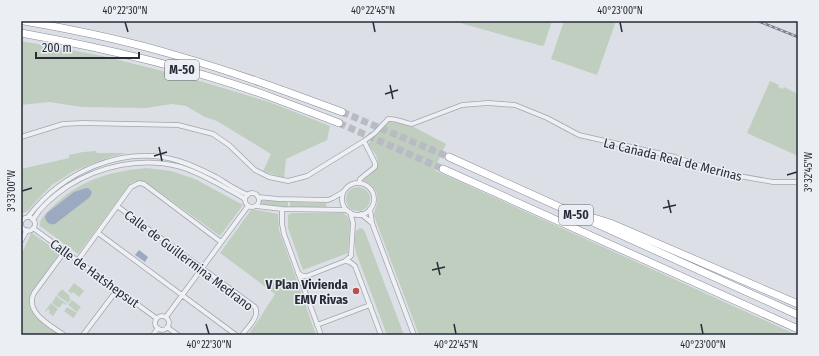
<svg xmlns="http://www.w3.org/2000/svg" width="819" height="356" font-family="'Fira Sans Condensed',sans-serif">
  <rect width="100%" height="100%" fill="#dcdfe5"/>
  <path fill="#c0cebf" d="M453,21h99l-8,24 -2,1z
    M564,21h52l-19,54 -46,-16z
    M21,41l82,15 87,22 79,24 61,24 -3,14 -41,19 -2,19 -21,-7 8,-17 -54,-33 -12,-4 -19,-11 -14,-2 -26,4 -64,-1 -33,-5 -28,3z
    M770,81l9,4 -1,2 5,2 1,-2 14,7v62l-51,-23z
    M391,121l23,6 32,17 -12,26 363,165h-378l-45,-119c0,-5 2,-8 3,-13 2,-12 -4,-18 -14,-23 3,-2 6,-4 8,-6 13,-10 5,-20 -3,-30l3,-4 17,-18z
    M96,151l1,2h30l-20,5 -33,13 -22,14 -15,15 -9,11 -7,3v-45l48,-11v-3l14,-3z
    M147,168l24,3 24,8 48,26 -23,31 -74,-54c-7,-2 -11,-2 -16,2l-52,70 -38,-28c-1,-7 6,-13 11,-18 27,-27 58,-37 96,-40z
    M346 199a12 12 0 1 1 24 0a12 12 0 1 1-24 0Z
    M261,200l27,2v5l-28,-2z
    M290,202l36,1 1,5 -37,-1z
    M251,210h6l21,4 1,16 37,105h-68c10,-13 18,-27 27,-41l-55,-41z
    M291,213h52l4,3 3,6 -2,31 -45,17 -15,-42v-13z
    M360,228l3,1 2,3 39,103h-17l-31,-82 -2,-16 2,-6z
    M31,233h1l28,20 -29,40 -2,9 1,6 7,10 23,17h-39v-80z
    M74,283l10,8 -5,6 -6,-5 -1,2 -4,-3z
    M62,289l8,7 -1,2 2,1 -3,4 -11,-8z
    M56,296l11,8 -1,1 -3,-2 -4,5 -7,-5z
    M72,300l9,7 -4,5 -9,-7z
    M51,303l7,6 -5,7 -4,-3 1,-2 -2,-2 -2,3 -1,-1z
    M67,307l10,6 -4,5 -9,-7z"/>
  <path fill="#9ba9c1" d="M86,188h2l4,4 -2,5 -35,27c-5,1 -9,-1 -10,-7l2,-4 27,-21z
    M139,250l9,7 -3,5 -10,-7z"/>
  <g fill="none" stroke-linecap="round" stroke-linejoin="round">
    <path stroke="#b8bbc3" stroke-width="7" stroke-dasharray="7 3.5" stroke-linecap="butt" d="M342,112l107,45
      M339,123l104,46"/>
    <defs>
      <path id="minor" d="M21,137l42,-13 19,-1 96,2 35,9 16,11 26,25 14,7 19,4 19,-5 57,-35 11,-8 13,-14c9,-1 15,4 24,5l50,-19 26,-2 27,2 32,13 32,17 96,22 47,16 51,9h25
        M359,183l1,-4 15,-12v-4l-11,-22
        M342 199a16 16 0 1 1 32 0a16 16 0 1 1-32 0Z
        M245 200a7 7 0 1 1 14 0a7 7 0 1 1-14 0Z
        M258,197l20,2 50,1 5,-2 10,-6
        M117,206l138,101c5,10 -7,20 -13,28
        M256,206l26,3 65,1
        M282,209v15l2,10 37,101
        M370,209l2,14 42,112
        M361,214l11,9
        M28,217c34,-45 95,-73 151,-56 13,4 25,10 37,16 10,6 20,13 32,18
        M21 224a7 7 0 1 1 14 0a7 7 0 1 1-14 0Z
        M33,220c8,-14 23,-26 35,-34 32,-20 72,-29 109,-20 17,4 32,13 47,21 7,4 15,8 21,12
        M33,228l123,90
        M98,233l138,102
        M21,241l6,-11
        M78,260l53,-73 8,-4 5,1 77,58
        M345,261l5,1 5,4 26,69
        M298,273l5,3h4l38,-15 6,-5 2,-33 -3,-11
        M155 323a7 7 0 1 1 14 0a7 7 0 1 1-14 0Z
        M166,317l82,-111
        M317,325l53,-20
        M167,327l11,8
        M64,335c-13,-9 -40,-23 -30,-42l31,-42
        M83,335l34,-45
        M153,335l5,-7"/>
      <path id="motorway" d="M24,21c52,9 104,20 154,35 56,16 110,36 164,56
        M21,33c83,15 167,34 247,63 24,9 48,18 71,27
        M449,157l349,158
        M443,169l355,160
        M594,218l16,5 188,81"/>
    </defs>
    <use href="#minor" stroke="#a2a6ae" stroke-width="5.5"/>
    <use href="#motorway" stroke="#868b99" stroke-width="8"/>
    <use href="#minor" stroke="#eff0f4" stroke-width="4"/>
    <use href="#motorway" stroke="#fff" stroke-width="7"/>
    <defs>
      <path id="rail" d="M758,21l40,16"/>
    </defs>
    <use href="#rail" stroke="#787d8c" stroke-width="2.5"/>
    <use href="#rail" stroke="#ebeef3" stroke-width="1" stroke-dasharray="3" stroke-linecap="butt"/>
  </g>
  <path fill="none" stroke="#282c39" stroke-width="1.5" d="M125,22l3,10M373,22l2,10M620,22l2,10M390,85l3,14M385,94l13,-4M159,147l3,14M154,156l13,-4M787,175l10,-3M22,191l10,-3M668,200l3,13M663,208l13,-3M437,262l3,13M432,270l13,-3M206,324l3,10M454,324l2,10M701,324l2,10"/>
  <circle fill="#bd4e50" stroke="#ebeef3" stroke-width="1.5" cx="356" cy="291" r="4"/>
  <g text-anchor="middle" stroke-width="3" stroke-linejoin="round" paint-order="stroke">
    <g fill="#ebeef3" stroke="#626671" stroke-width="1">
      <rect x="165" y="60" width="34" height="20" rx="3"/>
      <rect x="559" y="205" width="34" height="20" rx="3"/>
    </g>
    <g font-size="12" font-weight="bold" fill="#282c39">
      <text x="182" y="74">M-50</text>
      <text x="576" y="219">M-50</text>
    </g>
    <g font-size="13" fill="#282c39" stroke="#ebeef3">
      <text transform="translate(673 159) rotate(14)" y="5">La Cañada Real de Merinas</text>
      <text transform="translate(189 260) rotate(37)" y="5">Calle de Guillermina Medrano</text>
      <text transform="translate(95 273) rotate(36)" y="5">Calle de Hatshepsut</text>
    </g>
    <g font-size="13" font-weight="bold" fill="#282c39" stroke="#ebeef3" text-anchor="end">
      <text x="348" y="289">V Plan Vivienda<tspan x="348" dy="15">EMV Rivas</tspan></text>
    </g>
  </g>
  <rect width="819" height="356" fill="none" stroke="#ebeef3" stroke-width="44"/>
  <path d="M36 52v6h103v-6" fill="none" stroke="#282c39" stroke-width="2"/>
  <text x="42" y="52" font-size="12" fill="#282c39" stroke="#ebeef3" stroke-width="3" paint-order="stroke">200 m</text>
  <rect x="22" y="22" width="775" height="312" fill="none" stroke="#282c39" stroke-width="1.5"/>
  <g font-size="10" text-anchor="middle" fill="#282c39">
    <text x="125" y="14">40°22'30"N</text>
    <text x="373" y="14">40°22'45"N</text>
    <text x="620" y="14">40°23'00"N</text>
    <text transform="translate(808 172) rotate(-90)" y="4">3°32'45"W</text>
    <text transform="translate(11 191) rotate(-90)" y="4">3°33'00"W</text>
    <text x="209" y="348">40°22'30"N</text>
    <text x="456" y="348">40°22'45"N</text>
    <text x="703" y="348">40°23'00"N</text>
  </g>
</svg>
